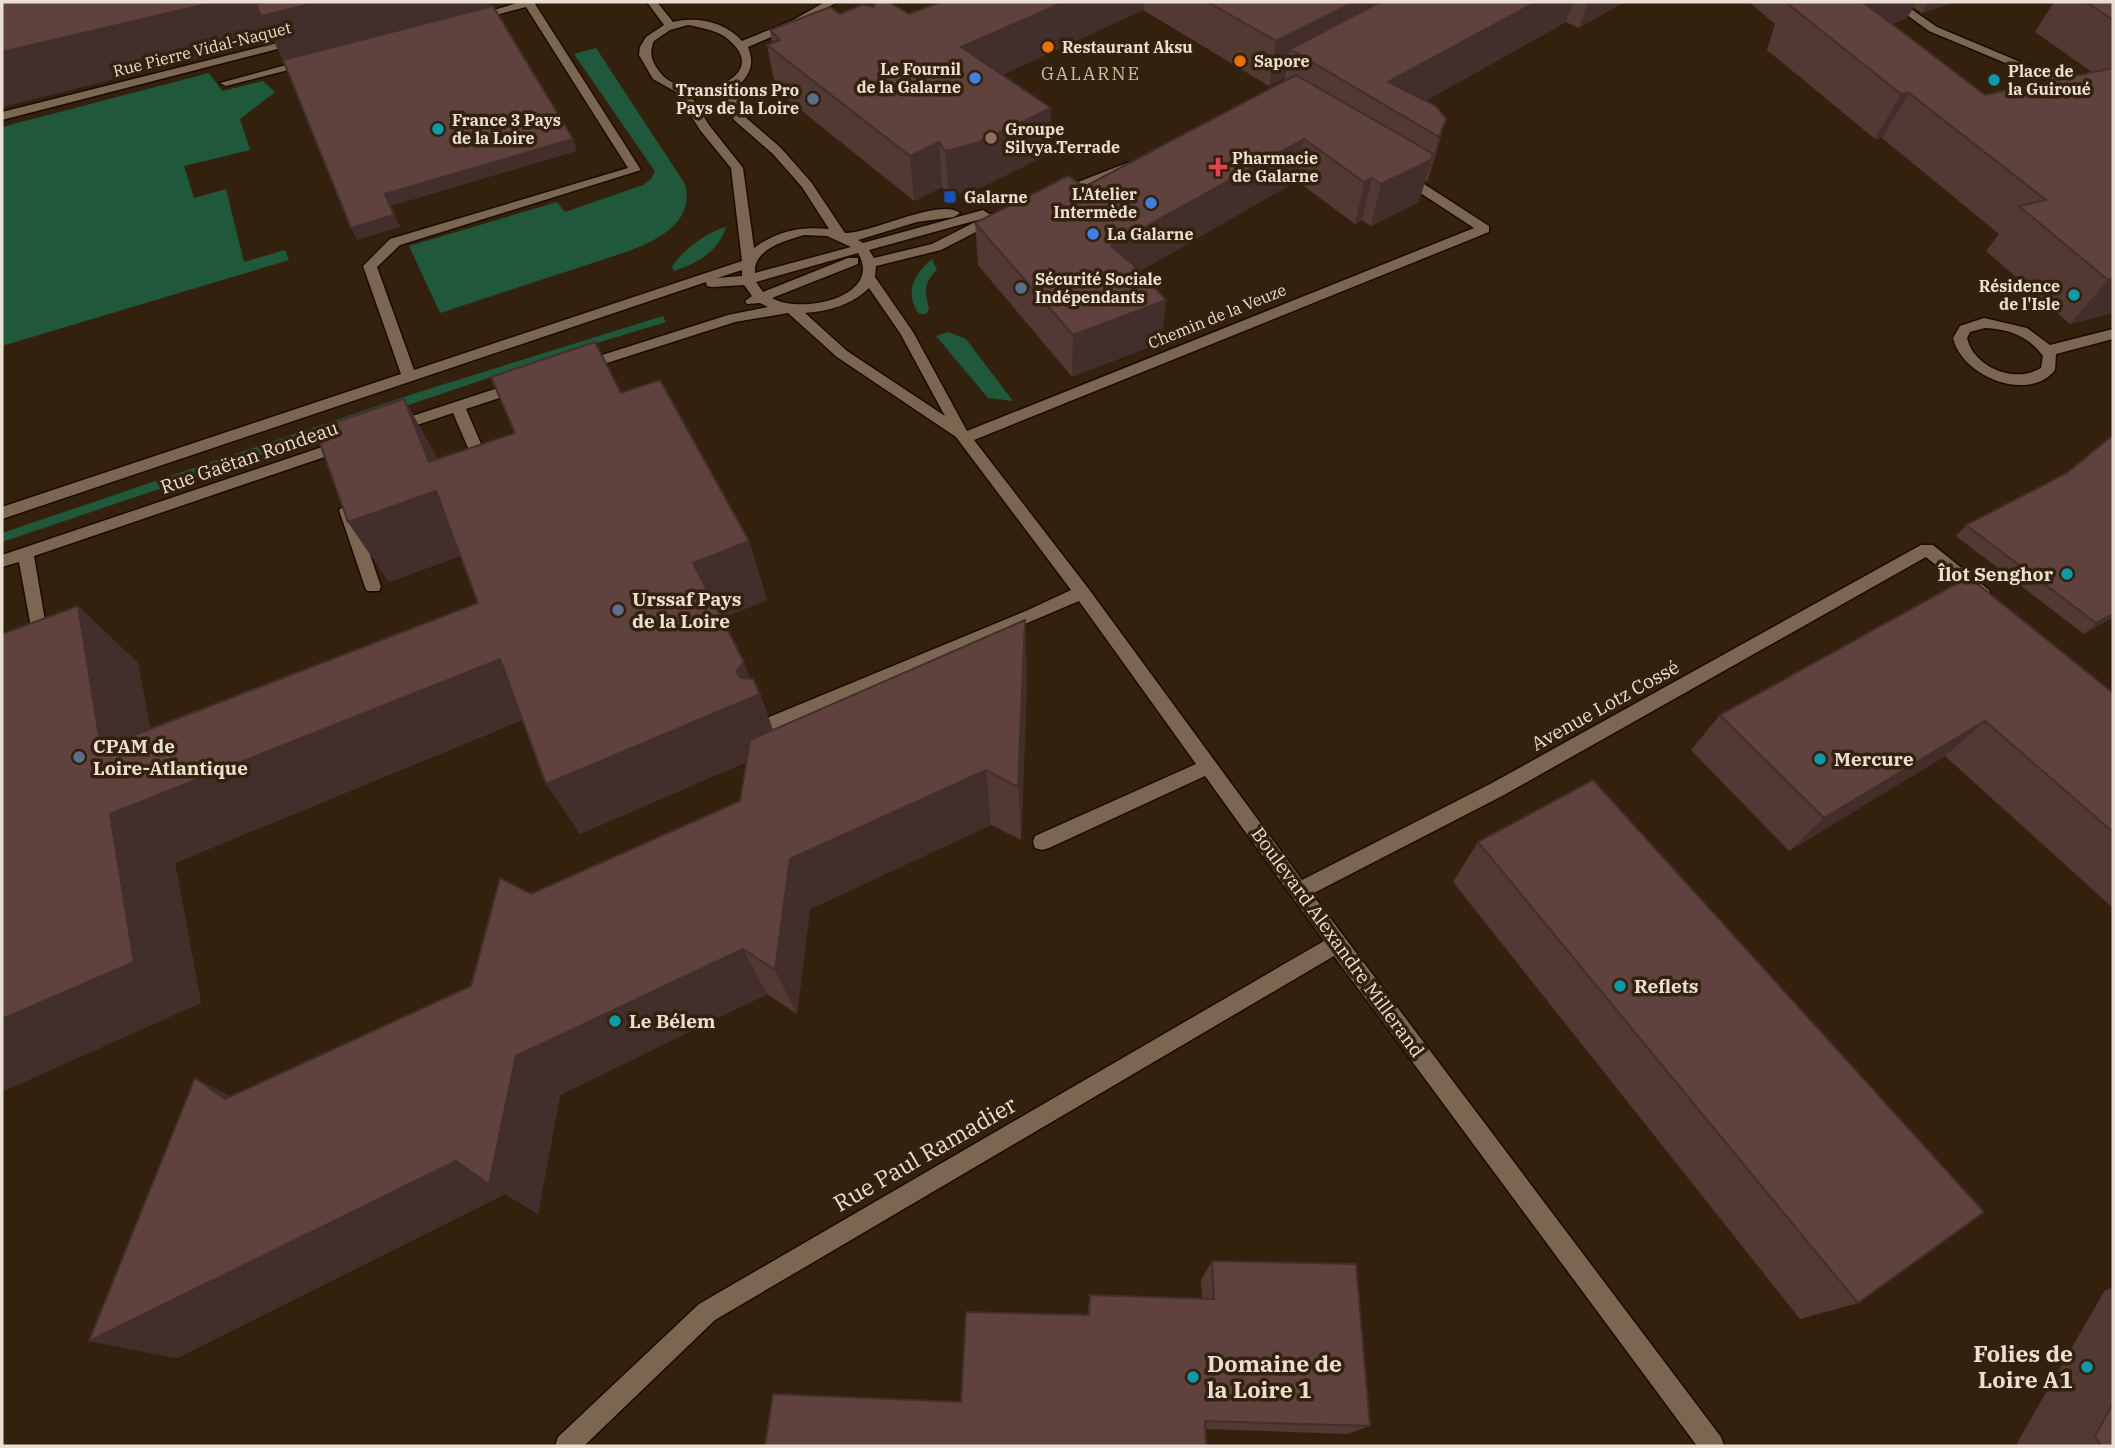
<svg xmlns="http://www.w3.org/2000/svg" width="2115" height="1448" font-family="'IBM Plex Serif',serif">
  <rect width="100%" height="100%" fill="#33210e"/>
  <path fill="#20583c" d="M596,48l89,136c10,38 -27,56 -56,67l-189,62 -31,-67 148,-44 8,10 78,-27 8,-6 4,-8 -3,-4 -78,-113z
    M209,73l13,18 41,-10 12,11 -35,27 10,31 -66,16 10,32 32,-9 18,73 41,-12 4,10 -287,86v-219z
    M726,227c-8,25 -28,36 -52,44l-2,-4c9,-16 36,-36 54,-40z
    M932,259l5,11c-13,12 -13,22 -8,38l-3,6h-7c-15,-22 -5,-40 13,-55z
    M663,316l3,6 -115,35 -549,185v-9l417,-141z
    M948,332l18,7 47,62 -25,-3 -52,-62z"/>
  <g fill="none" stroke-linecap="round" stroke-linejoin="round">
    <defs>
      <path id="minor" d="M521,2h16l-2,2 106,166 -241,75 -23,22 37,103 328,-109 -11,-93 -31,-38 -24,-38 -23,-13 -14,-24 1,-8 6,-10 18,-12 -17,-23h10l16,20c23,-6 53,0 69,19l51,-21 32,-18h12l-36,22 -53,23c7,18 2,28 -12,41l8,28 37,32 30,34 34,51c25,1 96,-36 115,-20l-6,4 -37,5 -59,18 5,3 120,-33 6,4 12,-1v6l-60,31 -65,16 -1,11 38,55 54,99 507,-203 -75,-49v-6h8l82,53v6l-515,208 114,148 214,292 190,-97 429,-238h12l56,45 2,5 -2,5h-12l-51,-43 -422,238 -192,99 409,543 3,9h-27l-363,-490 -619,364 -131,126h-29l3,-9 141,-133 625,-363 -119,-165 -156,72 -7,2 -7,-2 -2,-6 2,-6 161,-72 -117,-163 -305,129 -6,2 -6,-2 -3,-5 3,-5 266,-110 43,-20 -115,-153 -119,-80 -49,-44 -53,9 -153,49 -7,-5 2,-3 151,-48 40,-8 -8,-4 -13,1 -2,-3 7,-5 -8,-11 -32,2 -5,-1 -1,-4 -704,237v-12l399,-133 -38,-108 27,-27 238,-71 -102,-161 -53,14 -6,-3zM688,25c14,3 30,5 41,15 32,27 -2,49 -31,48 -16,-1 -30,-4 -39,-17 -8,-10 -10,-19 -5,-30l16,-11zM725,92l9,28 39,34 29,33 27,42c-29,-3 -52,2 -75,19l-11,-80 -34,-43 -19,-31 25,1zM981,219l-49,25 -58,14 -5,-8zM804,235l23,1 24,11 -96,26c-2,-24 30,-32 49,-38zM858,253c26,44 -58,62 -86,45l86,-34v-6h-10l-85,34 -7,-10zM742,270v6l-25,2zM869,288l31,45 45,83 -98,-65 -42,-38c24,-2 47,-8 64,-25z
        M1889,2h12l36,25 148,62 28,20v9l-36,-25 -148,-62z
        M297,38l6,3 -2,2 -299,77v-8z
        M308,59l4,1v4l-86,22 -6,-3z
        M1127,163l6,4 -2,3 -69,25 -4,1 -6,-4z
        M1984,318l43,10 23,17 63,-16v10l-57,15 -1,16c-26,33 -93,7 -102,-32l7,-12zM1985,328c23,1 44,8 58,28l-2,12c-26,16 -67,0 -74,-30l3,-6z
        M519,381l5,1 2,4 -2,4 -58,19 25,58 -3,4h-10l-25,-58 -57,19 -7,-5 2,-4z
        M346,439l7,5 -2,4 -317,108 15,88 -2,5h-12l-16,-87 -17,5v-12z
        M347,504l8,6 26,77 -2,4h-12l-2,-4 -26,-77z"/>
    </defs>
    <use href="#minor" stroke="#1a0a00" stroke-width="3"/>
    <use href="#minor" fill="#7b6651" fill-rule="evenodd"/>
  </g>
  <path fill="#523934" d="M940,2h684l-45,26 -13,-6 -141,79 21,18 -13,45 -6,18 -2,-1 -6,21 -48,24 -9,-6 -7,4 -58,-43 -157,90 22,71 -90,35 -94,-112 -3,-42 109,-36 201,-106v-3l-16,8 -126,-76 -141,65 49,33v45l-71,35 -31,8 -7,-9 -28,14 -138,-111 -9,-45 5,-2 -2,-13 70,-16h69l27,-10z
    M1749,2h206l-33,11 -9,-6 -6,11 -15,6 93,71 107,-23 -57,-40 19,-30h59v311l-43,11 -84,-73 13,-17 -117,-96 -7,1 -108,-89 8,-26z
    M621,393l128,148 18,59 -45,18 28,61 10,15 13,36 252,-110 2,61 -6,159 -30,-15 -181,84 -13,105 -30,-20 -207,101 -22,119 -33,-20 -328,164 -88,-17 141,-244 241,-111 60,-92 209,-93 6,-39 -166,72 -58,-114 -347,143 26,140 -123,-397 60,57 12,65 328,-125 -18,-47 -71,26 -41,-60 56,-123 34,60 77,-26z
    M2113,435v182l-29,17 -128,-98 10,-11 101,-52z
    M2113,693v215l-168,-152 -156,95 -98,-101 29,-35z
    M1478,842l380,461 -58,16 -347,-437z
    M1212,1261l158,165 -23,8 -141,-5 -245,-27 126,-87 3,-20 112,4 -1,-19z
    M2113,1288v158h-94l-2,-3 88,-153z"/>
  <path fill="#422e2b" d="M215,2h274l2,5 -206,56 -12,-23 -271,67v-55z
    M1064,2h80l-1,8 -179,82 -3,-45z
    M1354,2h76l-140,47 -5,29 -16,8 7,-45z
    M1536,2h37l-7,20 -165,92 -13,-32z
    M1588,2h36l-45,26z
    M1858,2h59l-10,16 -71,25z
    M1929,2h26l-33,11z
    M1909,93l-27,45 -7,1 26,-45z
    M1051,108v45l-71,35 -31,8 -4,-45z
    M1446,119l-13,45 -6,18 12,-45z
    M573,139l4,12 -186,55 9,21 -43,13 -6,-12 34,-34z
    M1304,139l-7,42 -188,107 2,-42z
    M939,142l3,45 -28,14 -4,-45z
    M1433,154l-14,48 -48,24 10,-42z
    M1372,178l-10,42 -7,4 9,-42z
    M2113,278v35l-43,11 38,-44z
    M1166,300l-4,42 -90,35 1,-42z
    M404,399l35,62 -10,1z
    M436,491l36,60 -83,31 -41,-60z
    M749,541l18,59 -52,21 -22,-58z
    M78,606l60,57 24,130 338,-134 35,55 -360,149 26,140 -199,89v-73l99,-271z
    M2113,614v3l-29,17 12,-11z
    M1025,620l2,61 -6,159 -3,-53z
    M744,662l12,33 4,-1 19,53 -199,87 -34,-50 190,-112z
    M1985,721l-40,35 -156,95 35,-33z
    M986,770l5,55 -181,84 -13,105 -22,-44 15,-111z
    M743,949l24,45 -207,101 -22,119 -33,-20 -328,164 -88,-17 427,-285z
    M195,1078l71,37 -41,-16z"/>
  <path fill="#5f423d" stroke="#422e2b" stroke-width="2" d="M2,2h213l-213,50z
    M265,2h53l-57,14 -5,-12z
    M875,2h14l20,12 27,-10 4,-2h124l-103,45 90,61 -74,35 -32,8 -6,-9 -29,14 -143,-111 13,-5 -10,-10 60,-23 10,7 22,-9 12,2z
    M1208,2h146l-78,39z
    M1380,2h156l-148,80 48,24 10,13 -7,18 -149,-88z
    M1790,2h73l122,93 128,-27v210l-5,2 -89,-74 27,-6 -137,-107 -8,1 -112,-89z
    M2086,2h27v18z
    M493,6l80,133 -188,55 9,21 -43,13 -68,-168z
    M1296,75l137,79 -2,6 -50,24 -9,-6 -8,4 -60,-43 -193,107 26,22 29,32 -93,35 -98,-112 93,-47 16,11z
    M595,342l26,51 39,-13 89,161 -56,22 51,99 -8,10 5,6 12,1 7,15 -214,90 -46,-125 -390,155 24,148 -132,57v-385l76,-28 23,142 377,-145 -42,-112 -88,31 -33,-93 89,-30 25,63 86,-29 -24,-56z
    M2113,435v179l-17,9 -130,-98 101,-52z
    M1969,577l144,116v139l-128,-111 -161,97 -104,-103z
    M1025,620l-7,167 -32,-17 -196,89 -15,111 -32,-21 -227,107 -27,128 -33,-23 -367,180 106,-263 30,21 246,-113 29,-108 31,16 209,-93 10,-61z
    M1593,780l391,432 -126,91 -380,-461z
    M1212,1261l144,3 14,162 -165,-5 1,25h-441l8,-52 188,8 5,-90 123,3 1,-20 124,4z
    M2113,1403v43h-12l-6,-10z"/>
  <g fill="#e8710a" stroke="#33210e" stroke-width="2.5">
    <circle cx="1048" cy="47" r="7"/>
    <circle cx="1240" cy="61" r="7"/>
  </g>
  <g fill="#3f7fe0" stroke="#33210e" stroke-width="2.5">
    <circle cx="975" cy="78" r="7"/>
    <circle cx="1151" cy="203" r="7"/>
    <circle cx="1093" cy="234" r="7"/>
  </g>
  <g fill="#0f9aa8" stroke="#33210e" stroke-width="2.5">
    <circle cx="1994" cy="80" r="7"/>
    <circle cx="438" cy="129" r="7"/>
    <circle cx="2074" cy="295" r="7"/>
    <circle cx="2067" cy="574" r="7"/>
    <circle cx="1820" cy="759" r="7"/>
    <circle cx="1620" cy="986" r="7"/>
    <circle cx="615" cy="1021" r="7"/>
    <circle cx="2087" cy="1367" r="7"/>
    <circle cx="1193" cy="1377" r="7"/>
  </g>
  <g fill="#5c6f8a" stroke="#33210e" stroke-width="2.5">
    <circle cx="813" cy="99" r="7"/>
    <circle cx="1021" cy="288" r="7"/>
    <circle cx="618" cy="610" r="7"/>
    <circle cx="79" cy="757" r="7"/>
  </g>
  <circle fill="#8d6e63" stroke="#33210e" stroke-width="2.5" cx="991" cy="138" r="7"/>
  <path fill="#e0444e" stroke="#33210e" stroke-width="2.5" d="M1214.5 156.5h7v7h7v7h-7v7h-7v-7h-7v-7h7z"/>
  <rect fill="#1a4fb4" stroke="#33210e" stroke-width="2.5" x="943" y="190" width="14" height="14" rx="3.5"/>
  <g text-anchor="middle" stroke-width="7" stroke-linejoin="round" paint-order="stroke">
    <g font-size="16" font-weight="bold" fill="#ebdfd3" stroke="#33210e" text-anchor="start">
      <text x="1062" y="53">Restaurant Aksu</text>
      <text x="1254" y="67">Sapore</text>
      <text x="961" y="75" text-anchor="end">Le Fournil<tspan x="961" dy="18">de la Galarne</tspan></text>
      <text x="2008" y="77">Place de<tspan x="2008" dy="18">la Guiroué</tspan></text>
      <text x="799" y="96" text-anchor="end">Transitions Pro<tspan x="799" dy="18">Pays de la Loire</tspan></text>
      <text x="452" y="126">France 3 Pays<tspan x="452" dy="18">de la Loire</tspan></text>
      <text x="1005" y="135">Groupe<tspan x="1005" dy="18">Silvya.Terrade</tspan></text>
      <text x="1232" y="164">Pharmacie<tspan x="1232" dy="18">de Galarne</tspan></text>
      <text x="1137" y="200" text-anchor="end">L'Atelier<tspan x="1137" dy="18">Intermède</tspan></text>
      <text x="964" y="203">Galarne</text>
      <text x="1107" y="240">La Galarne</text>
      <text x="1035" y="285">Sécurité Sociale<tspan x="1035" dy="18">Indépendants</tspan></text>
      <text x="2060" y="292" text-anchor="end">Résidence<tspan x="2060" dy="18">de l'Isle</tspan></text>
    </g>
    <g font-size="16" fill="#ebdfd3" stroke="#33210e">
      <text transform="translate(202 49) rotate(-14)" y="6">Rue Pierre Vidal-Naquet</text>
      <text transform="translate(1217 316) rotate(-22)" y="6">Chemin de la Veuze</text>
    </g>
    <g font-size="18" letter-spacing="2" fill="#d3bca4" stroke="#33210e">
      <text x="1091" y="80">GALARNE</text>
    </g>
    <g font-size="19" fill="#ebdfd3" stroke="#33210e">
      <text transform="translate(249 457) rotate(-19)" y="7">Rue Gaëtan Rondeau</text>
      <text transform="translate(1605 705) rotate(-29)" y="7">Avenue Lotz Cossé</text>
      <text transform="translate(1338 942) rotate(54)" y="7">Boulevard Alexandre Millerand</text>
    </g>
    <g font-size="19" font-weight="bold" fill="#ebdfd3" stroke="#33210e" text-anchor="start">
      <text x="2053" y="581" text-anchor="end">Îlot Senghor</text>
      <text x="632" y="606">Urssaf Pays<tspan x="632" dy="22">de la Loire</tspan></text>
      <text x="93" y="753">CPAM de<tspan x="93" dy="22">Loire-Atlantique</tspan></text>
      <text x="1834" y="766">Mercure</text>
      <text x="1634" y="993">Reflets</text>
      <text x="629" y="1028">Le Bélem</text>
    </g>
    <g font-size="23" fill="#ebdfd3" stroke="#33210e">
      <text transform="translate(925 1154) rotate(-30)" y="8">Rue Paul Ramadier</text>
    </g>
    <g font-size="23" font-weight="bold" fill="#ebdfd3" stroke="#33210e" text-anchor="end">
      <text x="2073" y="1362">Folies de<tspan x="2073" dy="26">Loire A1</tspan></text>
      <text x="1207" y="1372" text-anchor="start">Domaine de<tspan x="1207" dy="26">la Loire 1</tspan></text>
    </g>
  </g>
  <rect width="2115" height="1448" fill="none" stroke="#ebdfd3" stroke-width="7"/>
</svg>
